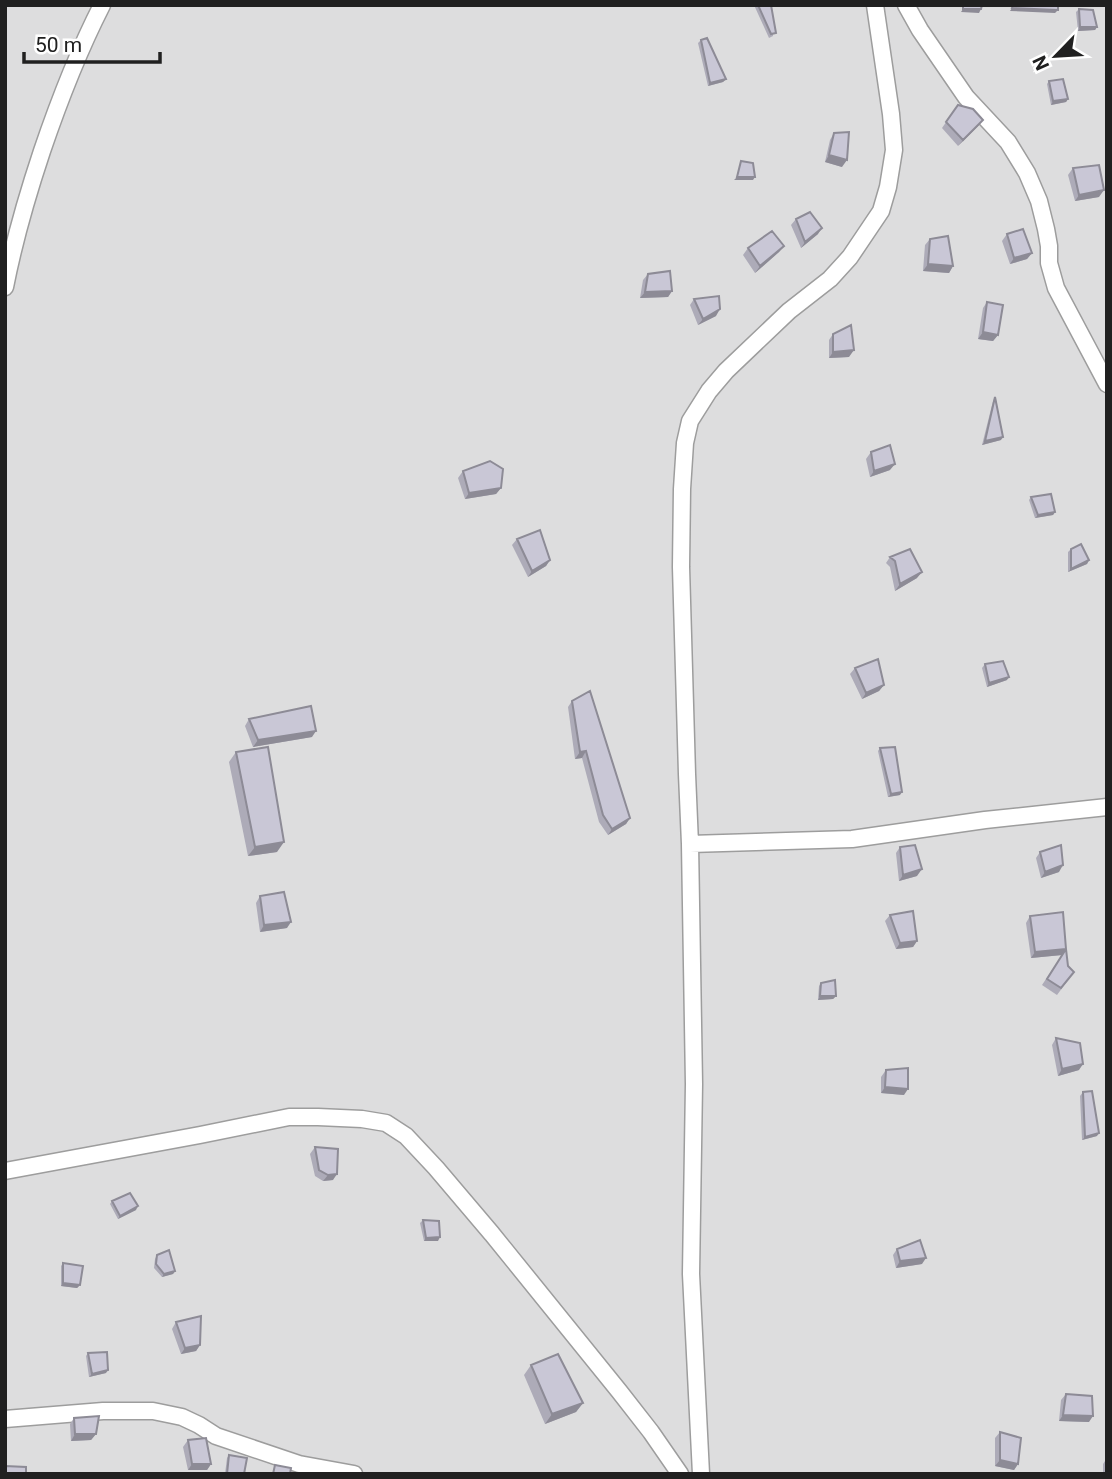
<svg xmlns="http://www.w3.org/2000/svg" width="1112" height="1479" font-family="Roboto,sans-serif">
  <rect width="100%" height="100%" fill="#eae6f0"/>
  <path fill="#ddddde" d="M5,5h1102v1469h-1102z"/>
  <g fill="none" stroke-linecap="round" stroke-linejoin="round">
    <defs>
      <path id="street" d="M906,5l14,25 46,67 42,45 19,31 12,28 7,28 3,17v17l7,25 51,96
        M5,287c9,-46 22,-91 37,-136 17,-50 36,-99 60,-146
        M690,844l162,-5 133,-19 122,-13
        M5,1171l195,-36 89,-18h29l44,2 24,4 20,13 30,32 56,66 127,157 32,41 29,42
        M5,1419l98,-8h50l29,6 17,8 17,11 83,28 55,10
        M701,1474l-10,-200 3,-190 -4,-240 -3,-70 -6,-207 1,-78 3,-46 5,-22 19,-30 17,-20 63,-60 41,-32 20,-22 31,-46 7,-24 6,-37 -3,-36 -16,-109"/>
    </defs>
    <use href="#street" stroke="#9d9d9d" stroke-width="19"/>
    <use href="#street" stroke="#fff" stroke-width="16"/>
  </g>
  <path fill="#adabb8" d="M754,5h17l2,31 -4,2z
    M1079,9l18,18 -2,3 -17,1 -2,-19z
    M701,40l25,39 -3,3 -15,4 -10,-43z
    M1049,81l19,18 -2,3 -15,3 -4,-21z
    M958,105l25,15 -5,6 -20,20 -16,-18z
    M834,133l8,34 -17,-5 5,-22z
    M1073,168l26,29 -24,4 -7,-26z
    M796,219l22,15 -17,14 -10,-23z
    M1007,234l25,19 -5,6 -17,5 -8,-23z
    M930,239l23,27 -4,7 -26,-2 2,-26z
    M784,246l-5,6 -24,21 -12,-18 5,-7z
    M648,274l24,17 -4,6 -28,1 3,-18z
    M694,299l22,17 -18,9 -8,-20z
    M987,302l11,33 -5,6 -15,-2 5,-31z
    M833,334l16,23 -20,1v-18z
    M995,397l6,43 -19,5 11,-44z
    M871,452l19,18 -20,7 -4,-18z
    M463,471l38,17 -5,6 -31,5 -7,-21z
    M1031,497l24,15 -2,3 -18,3 -6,-18z
    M517,539l33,21 -4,6 -18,11 -16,-32z
    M1071,549l18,11 -2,4 -19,8v-20z
    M890,557l27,21 -22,13 -5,-24 -4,-4z
    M985,664l22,16 -20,7 -5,-19z
    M855,668l29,17 -5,6 -17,8 -12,-25z
    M572,701l58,117 -4,6 -18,11 -9,-13 -17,-64 -7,1 -7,-52z
    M249,719l63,18 -59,10 -8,-21z
    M880,748l20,47 -12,2 -10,-46z
    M236,752l41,100 -29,4 -19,-94z
    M900,847l17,29 -18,5 -3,-28z
    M1040,852l19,20 -18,6 -5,-20z
    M260,896l27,32 -27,4 -4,-29z
    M890,915l27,26 -4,6 -17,2 -11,-28z
    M1030,916l36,33 -4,6 -31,3 -5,-35z
    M1066,949l2,17 6,6 -17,23 -15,-10z
    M821,983l15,13 -3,3 -15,1 1,-14z
    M1056,1038l23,32 -21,6 -6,-31z
    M886,1070l18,25 -23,-2v-16z
    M1083,1092l14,44 -15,4 -2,-44z
    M315,1147l18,33 -10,1 -8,-5 -5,-22z
    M112,1201l24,9 -18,9 -8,-15z
    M423,1220l15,21h-14l-4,-18z
    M897,1249l25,15 -26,4 -3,-13z
    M157,1255l18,16 -2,3 -11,3 -8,-9 1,-9z
    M63,1263l17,22 -3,3 -16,-2v-20z
    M176,1322l24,23 -4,6 -15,3 -9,-25z
    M88,1353l18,20 -17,4 -3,-21z
    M531,1365l52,38 -7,9 -31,12 -21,-49z
    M1066,1394l23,28 -30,-1 2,-21z
    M74,1418l22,16 -5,6 -20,1 -1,-17z
    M1000,1432l18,32 -4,6 -19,-4v-28z
    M188,1440l23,24 -4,6h-19l-5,-23z
    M229,1455l15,19h-19l2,-16z
    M1107,1458v16h-4v-10z"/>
  <path fill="#8d8b96" d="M1012,8l46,2 -3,3 -45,-2z
    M963,9h18l-2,4 -18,-1z
    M1080,27h17l-2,3 -17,1z
    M726,79l-3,3 -15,4 2,-3z
    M1068,99l-2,3 -15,3 2,-4z
    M983,120l-5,6 -20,20 5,-6z
    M829,155l18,5 -5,7 -17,-5z
    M737,177h18l-2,3h-19z
    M1104,190l-5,7 -24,4 4,-6z
    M822,228l-4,6 -17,14 4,-6z
    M784,246l-5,6 -24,21 5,-7z
    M1032,253l-5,6 -17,5 4,-6z
    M928,264l25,2 -4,7 -26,-2z
    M672,291l-4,6 -28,1 5,-6z
    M720,309l-4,7 -18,9 5,-6z
    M983,332l15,3 -5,6 -15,-2z
    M854,350l-5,7 -20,1 4,-6z
    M1003,437l-2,3 -19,5 3,-4z
    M895,464l-5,6 -20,7 4,-6z
    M501,488l-5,6 -31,5 4,-6z
    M1055,512l-2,3 -18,3 3,-3z
    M550,560l-4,6 -18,11 4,-6z
    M1089,560l-2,4 -19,8 3,-3z
    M922,572l-5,6 -22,13 5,-7z
    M1009,677l-2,3 -20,7 2,-4z
    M884,685l-5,6 -17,8 4,-6z
    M316,731l-4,6 -59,10 5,-7z
    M586,751l-4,7 -7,1 5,-7z
    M902,792l-2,3 -12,2 3,-3z
    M630,818l-4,6 -18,11 4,-6z
    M284,842l-7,10 -29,4 7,-9z
    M1063,865l-4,7 -18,6 4,-6z
    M922,869l-5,7 -18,5 4,-6z
    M291,922l-4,6 -27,4 4,-7z
    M917,941l-4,6 -17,2 4,-6z
    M1066,949l-4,6 -31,3 4,-6z
    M820,996h16l-3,3 -15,1z
    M1083,1064l-4,6 -21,6 4,-7z
    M885,1087l23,2 -4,6 -23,-2z
    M1099,1133l-2,3 -15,4 3,-3z
    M337,1174l-4,6 -10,1 5,-6z
    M138,1206l-2,4 -18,9 2,-3z
    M440,1237l-2,4h-14l2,-3z
    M926,1258l-4,6 -26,4 4,-7z
    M175,1271l-2,3 -11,3 2,-3z
    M63,1283l17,2 -3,3 -16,-2z
    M200,1345l-4,6 -15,3 4,-6z
    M108,1370l-2,3 -17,4 3,-3z
    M583,1403l-7,9 -31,12 7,-10z
    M1063,1415l30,1 -4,6 -30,-1z
    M75,1434h21l-5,6 -20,1z
    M1000,1460l18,4 -4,6 -19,-4z
    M192,1464h19l-4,6h-19z"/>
  <path fill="#c9c7d6" stroke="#8d8b96" stroke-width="2" d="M758,5h13l5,28 -5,1z
    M963,5h19l-1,4h-18z
    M1013,5h45v5l-46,-2z
    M1079,9l14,1 4,17h-17z
    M707,38l19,41 -16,4 -9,-43z
    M1063,79l5,20 -15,2 -4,-20z
    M958,105l15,4 10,11 -20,20 -17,-18z
    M849,132l-2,28 -18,-5 5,-22z
    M741,161l12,2 2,14h-18z
    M1099,165l5,25 -25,5 -6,-27z
    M810,212l12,16 -17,14 -9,-23z
    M1023,229l9,24 -18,5 -7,-24z
    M772,231l12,15 -24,20 -12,-18z
    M948,236l5,30 -25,-2 2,-25z
    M670,271l2,20 -27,1 3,-18z
    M719,296l1,13 -17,10 -9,-20z
    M987,302l16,3 -5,30 -15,-3z
    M851,325l3,25 -21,2v-18z
    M995,397l8,40 -18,4z
    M890,445l5,19 -21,7 -3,-19z
    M490,461l13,8 -2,19 -32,5 -6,-22z
    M1051,494l4,18 -17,3 -7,-18z
    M540,530l10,30 -18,11 -15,-32z
    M1081,544l8,16 -18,9v-20z
    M910,549l12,23 -22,12 -5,-23 -5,-4z
    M878,659l6,26 -18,8 -11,-25z
    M1003,661l6,16 -20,6 -4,-19z
    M590,691l40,127 -18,11 -9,-14 -17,-64 -6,1 -8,-51z
    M311,706l5,25 -58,9 -9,-21z
    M268,747l16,95 -29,5 -19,-95z
    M895,747l7,45 -11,2 -11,-46z
    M915,845l7,24 -19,6 -3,-28z
    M1061,845l2,20 -18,7 -5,-20z
    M284,892l7,30 -27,3 -4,-29z
    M913,911l4,30 -17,2 -10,-28z
    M1063,912l3,37 -31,3 -5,-36z
    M1066,949l2,17 6,6 -13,16 -14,-9z
    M835,980l1,16h-16l1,-13z
    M1056,1038l24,5 3,21 -21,5z
    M908,1068v21l-23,-2 1,-17z
    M1092,1091l7,42 -14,4 -2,-45z
    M315,1147l23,2 -1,25 -9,1 -9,-5z
    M130,1193l8,13 -18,10 -8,-15z
    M423,1220l16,1 1,16 -14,1z
    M920,1240l6,18 -26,3 -3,-12z
    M169,1250l6,21 -11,3 -8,-10 1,-9z
    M63,1263l20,3 -3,19 -17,-2z
    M201,1316l-1,29 -15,3 -9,-26z
    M107,1352l1,18 -16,4 -4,-21z
    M558,1354l25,49 -31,11 -21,-49z
    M1066,1394l26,2 1,20 -30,-1z
    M99,1416l-3,18h-21l-1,-16z
    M1000,1432l21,6 -3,26 -18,-4z
    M206,1438l5,26h-19l-4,-24z
    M229,1455l18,3 -3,16h-17z
    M275,1465l16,3 -1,6h-17z
    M5,1466l21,1v7h-21z"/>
  <rect width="1112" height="1479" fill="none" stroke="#202020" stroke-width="14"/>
  <g transform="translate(1056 56) rotate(245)" stroke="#ffffff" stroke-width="5" paint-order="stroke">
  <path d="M0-5L12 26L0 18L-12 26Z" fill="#202020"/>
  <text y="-10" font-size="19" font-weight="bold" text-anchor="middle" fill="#202020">N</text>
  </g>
  <path d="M24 52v10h136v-10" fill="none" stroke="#202020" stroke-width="3.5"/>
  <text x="35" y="52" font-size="21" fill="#202020" stroke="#ffffff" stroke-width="5" paint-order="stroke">50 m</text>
</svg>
